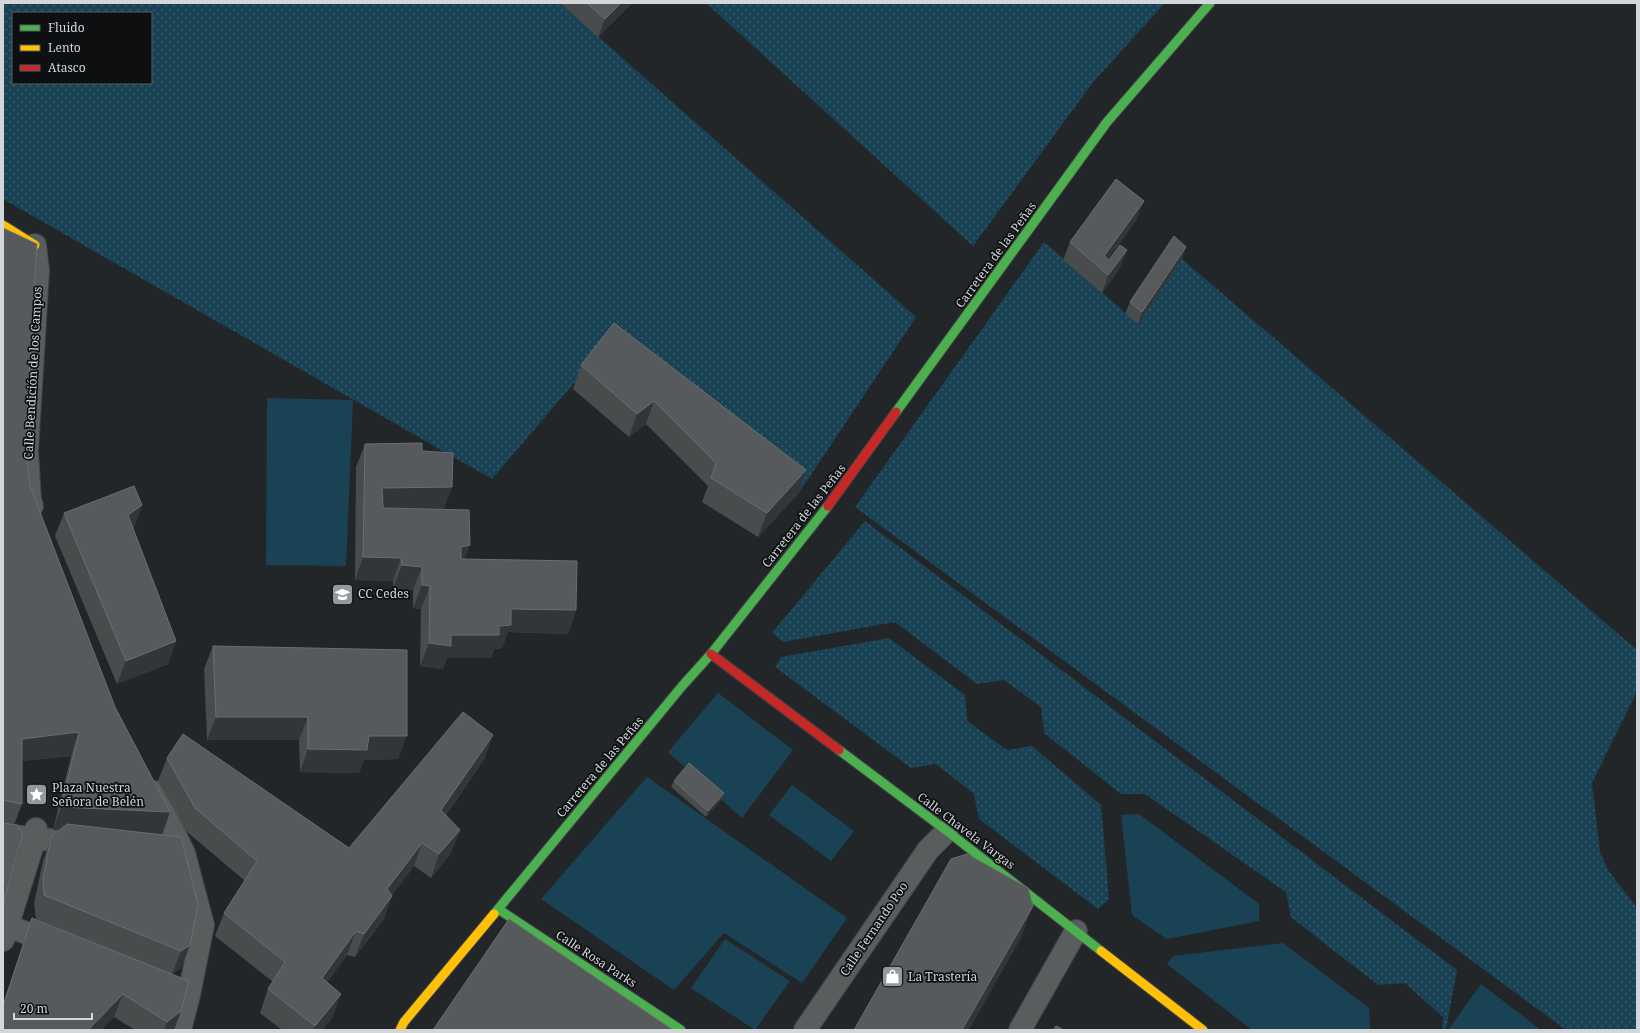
<svg xmlns="http://www.w3.org/2000/svg" width="1640" height="1033" font-family="'Noto Serif',serif">
  <defs>
    <pattern id="grass-dots" width="8" height="8" patternUnits="userSpaceOnUse"><rect width="8" height="8" fill="#194355"/><path d="M2 2h.1M6 6h.1" fill="none" stroke="#3a5d6d" stroke-width="1.8" stroke-linecap="round"/></pattern>
  </defs>
  <rect width="100%" height="100%" fill="#232628"/>
  <path fill="url(#grass-dots)" fill-rule="evenodd" d="M3,3h557l356,314 -118,177 -193,-147 -113,132 -489,-280zM13,13h138v70h-138z
    M706,3h459l-71,78 -121,165z
    M1044,242l94,82 44,-65 455,391v41l-45,92 8,70 8,17 29,38v122h-71l-711,-523z
    M865,521l592,449 -11,60h-4l1,-13 -38,-34 -27,2 -87,-68 -5,-25 -141,-98h-24l-77,-61 -3,-26 -37,-27 -27,4 -82,-62 -112,20 -11,-9z
    M889,638l76,57 2,26 40,29 25,-4 69,59 8,94 -11,10 -119,-90 -5,-25 -38,-30 -25,4 -136,-101 6,-10z"/>
  <path fill="#194355" d="M267,398l86,2 -7,166 -80,-1z
    M718,693l75,57 -51,68 -74,-66z
    M647,777l200,141 -45,65 -78,-50 -50,57 -133,-91z
    M792,785l62,46 -23,30 -62,-46z
    M1139,814l120,90v17l-92,18 -35,-24 -11,-100z
    M725,939l65,42 -35,49 -64,-42z
    M1283,943l86,65 1,20 1,2h-119l-85,-66 6,-8z
    M1481,984l60,46h-93z"/>
  <g fill="none" stroke-linecap="round" stroke-linejoin="round">
    <defs>
      <path id="street" d="M32,506l-2,-6 -3,-49 11,-181 -3,-25
        M154,792l30,61 19,72 -14,70 -9,35
        M3,835l77,8
        M8,926l47,18
        M3,940l32,-102 1,-9
        M805,1030l123,-180 19,-19
        M1020,1030l56,-99"/>
      <path id="fast" d="M896,412l211,-290 103,-119
        M839,750l108,81 154,120
        M498,909l183,121
        M494,914l189,-229 28,-31 117,-148"/>
      <path id="slow" d="M3,225l32,20
        M1101,951l102,79
        M400,1030l4,-8 90,-108"/>
      <path id="jam" d="M828,506l68,-94
        M711,654l128,96"/>
    </defs>
    <use href="#street" stroke="#404345" stroke-width="24"/>
    <use href="#fast" stroke="#404345" stroke-width="11"/>
    <use href="#slow" stroke="#404345" stroke-width="11"/>
    <use href="#jam" stroke="#404345" stroke-width="11"/>
    <use href="#street" stroke="#5a5d5e" stroke-width="22"/>
    <use href="#fast" stroke="#4caf50" stroke-width="9"/>
    <use href="#slow" stroke="#ffc107" stroke-width="9"/>
    <use href="#jam" stroke="#c62828" stroke-width="9"/>
  </g>
  <path fill="#484c4d" d="M560,3h72l-34,34z
    M1137,219l-29,40 12,9 -18,25 -39,-33 7,-18z
    M3,228l22,220 5,38 85,221 55,105 -8,23 19,2v131l-9,6 9,37 -7,19h-39l-21,-13 -111,13v-26l29,-86 140,56 -136,-55 -2,-16 9,-42 8,-24 8,-7h-6l18,-74 -49,5v43l-8,21 -11,78z
    M1182,259l-44,65 -13,-10 5,-12z
    M614,323l184,171 -40,43 -56,-35 6,-16 -62,-62 -17,13 -56,-48 8,-24z
    M365,444l57,7 22,58 21,50 111,51 -8,24 -60,-2 -6,16 -8,1 -3,9h-44l-4,11 -23,-3 1,-57 -8,-1v-18l-20,-2v-7l-38,-1 1,-113z
    M142,505l-9,24 43,112 -8,23 -51,20 -62,-148 9,-23z
    M213,646l185,113 -34,1 -5,13 -59,-1 -1,-32h-92l-3,-71z
    M167,758l182,90 136,-90 -39,57 5,38 -20,25 -17,-12 -22,29 -8,24 -29,38 -8,-2 -20,27 6,35 -11,13h-40l-22,-17 8,-24 5,-7 -58,-46 9,-23 21,-32 -59,-50 -28,-50z
    M674,781l50,12 -2,6 -16,18 -35,-30z"/>
  <path fill="#333638" d="M621,3h11l-34,34 7,-18z
    M1144,201l-7,18 -36,50 3,-13z
    M1186,247l-4,12 -44,65 4,-12z
    M1127,250l-7,18 -18,25 6,-18z
    M654,401l-8,23 -17,13 8,-23z
    M806,470l-8,24 -40,43 9,-24z
    M452,487l-9,24h-70l9,-23z
    M142,505l-8,23 -15,10 9,-23z
    M470,545l-9,24v-22z
    M363,557l38,1 -8,23 -38,-1z
    M402,565l20,2 -9,23 -20,-2z
    M422,585l8,1 -9,23 -8,-1z
    M511,609l65,1 -8,24 -60,-2 -6,16 -8,1 -3,9h-44l-4,11 -23,-3 9,-23 22,-8 48,-9z
    M176,641l-8,23 -51,20 9,-23z
    M216,717h92l-9,23h-92z
    M79,732l-8,24 -58,6 9,-23z
    M493,735l-8,23 -52,75 8,-23z
    M369,736h38l-9,23 -34,1 -5,13 -59,-1 8,-23z
    M724,793l-2,6 -16,18 2,-6z
    M61,807l109,5 -8,23 -109,-5z
    M460,830l-9,23 -20,25 8,-24z
    M422,843l-8,23 -35,47 8,-24z
    M392,896l-8,23 -29,38 9,-23z
    M1033,906l-12,32 -52,92h-7z
    M356,931l-9,24 -33,46 8,-23z
    M190,945l-9,23 -9,6 9,-23z
    M123,994l-9,23 -12,13h-14z
    M341,994l-8,23 -11,13h-9l2,-4z
    M181,1011l-7,19h-10l3,-8z"/>
  <path fill="#575a5c" stroke="#6b6e6f" d="M587,3h34l-16,16z
    M1116,179l28,22 -40,55 5,4 11,-15 7,5 -19,25 -38,-33z
    M3,228l34,16 -12,204 5,38 85,221 55,105 -109,-5 18,-75 -57,7v65l-19,-4z
    M1174,236l12,11 -44,65 -12,-10z
    M614,323l192,147 -39,43 -56,-35 5,-15 -62,-62 -17,13 -56,-49z
    M422,443v8l31,2 -1,34 -70,1 1,20 86,2 1,35 -9,2v12l116,2 -1,49 -65,-1v16l-12,1v9h-48v11l-22,-3 1,-57 -8,-1v-18l-20,-2 -1,-7 -38,-1 2,-113z
    M134,486l8,19 -14,10 48,126 -50,20 -62,-148z
    M213,646l194,4v86h-38l-2,14 -59,-1v-32h-92z
    M463,712l30,23 -52,75 19,20 -21,24 -17,-11 -35,46 5,7 -28,38 -8,-3 -34,47 19,16 -26,32 -47,-37 17,-27 -61,-49 33,-52 -62,-53 -28,-50 16,-24 166,114z
    M689,763l35,30 -16,18 -34,-30z
    M3,823l14,2 6,10 -20,68z
    M67,824l114,13 17,68 -8,40 -9,6 -137,-56 -1,-16 8,-42z
    M967,854l61,34 5,18 -71,124h-108l97,-171z
    M32,918l157,63 -8,30 -14,11 -44,-28 -35,36h-85v-24z
    M509,919l164,111h-240z
    M1056,1026l8,4h-11z"/>
  <defs>
    <symbol id="school-square" viewBox="-11 -11 22 22"><rect x="-9" y="-9" width="18" height="18" rx="4" fill="#95999b" stroke="#0d0f11"/><path d="M0-5L7-2L0 1L-7-2ZM-4 1L0 2.5L4 1V4Q0 6-4 4Z" fill="#fff"/></symbol>
    <symbol id="sight-square" viewBox="-11 -11 22 22"><rect x="-9" y="-9" width="18" height="18" rx="4" fill="#95999b" stroke="#0d0f11"/><path d="M0-6L1.8-2.2L6-1.7L2.9 1.2L3.7 5.4L0 3.3L-3.7 5.4L-2.9 1.2L-6-1.7L-1.8-2.2Z" fill="#fff"/></symbol>
    <symbol id="shop-square" viewBox="-11 -11 22 22"><rect x="-9" y="-9" width="18" height="18" rx="4" fill="#95999b" stroke="#0d0f11"/><path d="M-5-2.5h2.3a2.7 3.5 0 0 1 5.4 0H5L5.5 6h-11ZM-1.5-2.5h3a1.5 2.3 0 0 0-3 0Z" fill="#fff"/></symbol>
  </defs>
  <g fill-rule="evenodd">
    <use href="#school-square" x="330" y="582" width="25" height="25"/>
    <use href="#sight-square" x="24" y="782" width="25" height="25"/>
    <use href="#shop-square" x="880" y="964" width="25" height="25"/>
  </g>
  <g text-anchor="middle" stroke-width="3.5" stroke-linejoin="round" paint-order="stroke">
    <g font-size="12" fill="#d3d7d9" stroke="#0d0f11">
      <text transform="translate(996 255) rotate(-54)" y="4">Carretera de las Peñas</text>
      <text transform="translate(33 373) rotate(-87)" y="4">Calle Bendición de los Campos</text>
      <text transform="translate(804 516) rotate(-52)" y="4">Carretera de las Peñas</text>
      <text transform="translate(600 767) rotate(-50)" y="4">Carretera de las Peñas</text>
      <text transform="translate(966 831) rotate(37)" y="4">Calle Chavela Vargas</text>
      <text transform="translate(874 929) rotate(-56)" y="4">Calle Fernando Poo</text>
      <text transform="translate(596 959) rotate(33)" y="4">Calle Rosa Parks</text>
    </g>
    <g font-size="12" fill="#d3d7d9" stroke="#0d0f11" text-anchor="start">
      <text x="358" y="598">CC Cedes</text>
      <text x="52" y="792">Plaza Nuestra<tspan x="52" dy="14">Señora de Belén</tspan></text>
      <text x="908" y="981">La Trastería</text>
    </g>
  </g>
  <rect width="1640" height="1033" fill="none" stroke="#d3d7d9" stroke-width="8"/>
  <rect x="12" y="12" width="140" height="72" fill="#0d0f11" stroke="#5c5f61"/>
  <rect x="20" y="25" width="20" height="6" fill="#4caf50" stroke="#5c5f61"/>
  <text x="48" y="32" font-size="12" fill="#d3d7d9">Fluido</text>
  <rect x="20" y="45" width="20" height="6" fill="#ffc107" stroke="#5c5f61"/>
  <text x="48" y="52" font-size="12" fill="#d3d7d9">Lento</text>
  <rect x="20" y="65" width="20" height="6" fill="#c62828" stroke="#5c5f61"/>
  <text x="48" y="72" font-size="12" fill="#d3d7d9">Atasco</text>
  <path d="M14 1013v6h78v-6" fill="none" stroke="#d3d7d9" stroke-width="2"/>
  <text x="20" y="1013" font-size="12" fill="#d3d7d9" stroke="#0d0f11" stroke-width="3" paint-order="stroke">20 m</text>
</svg>
